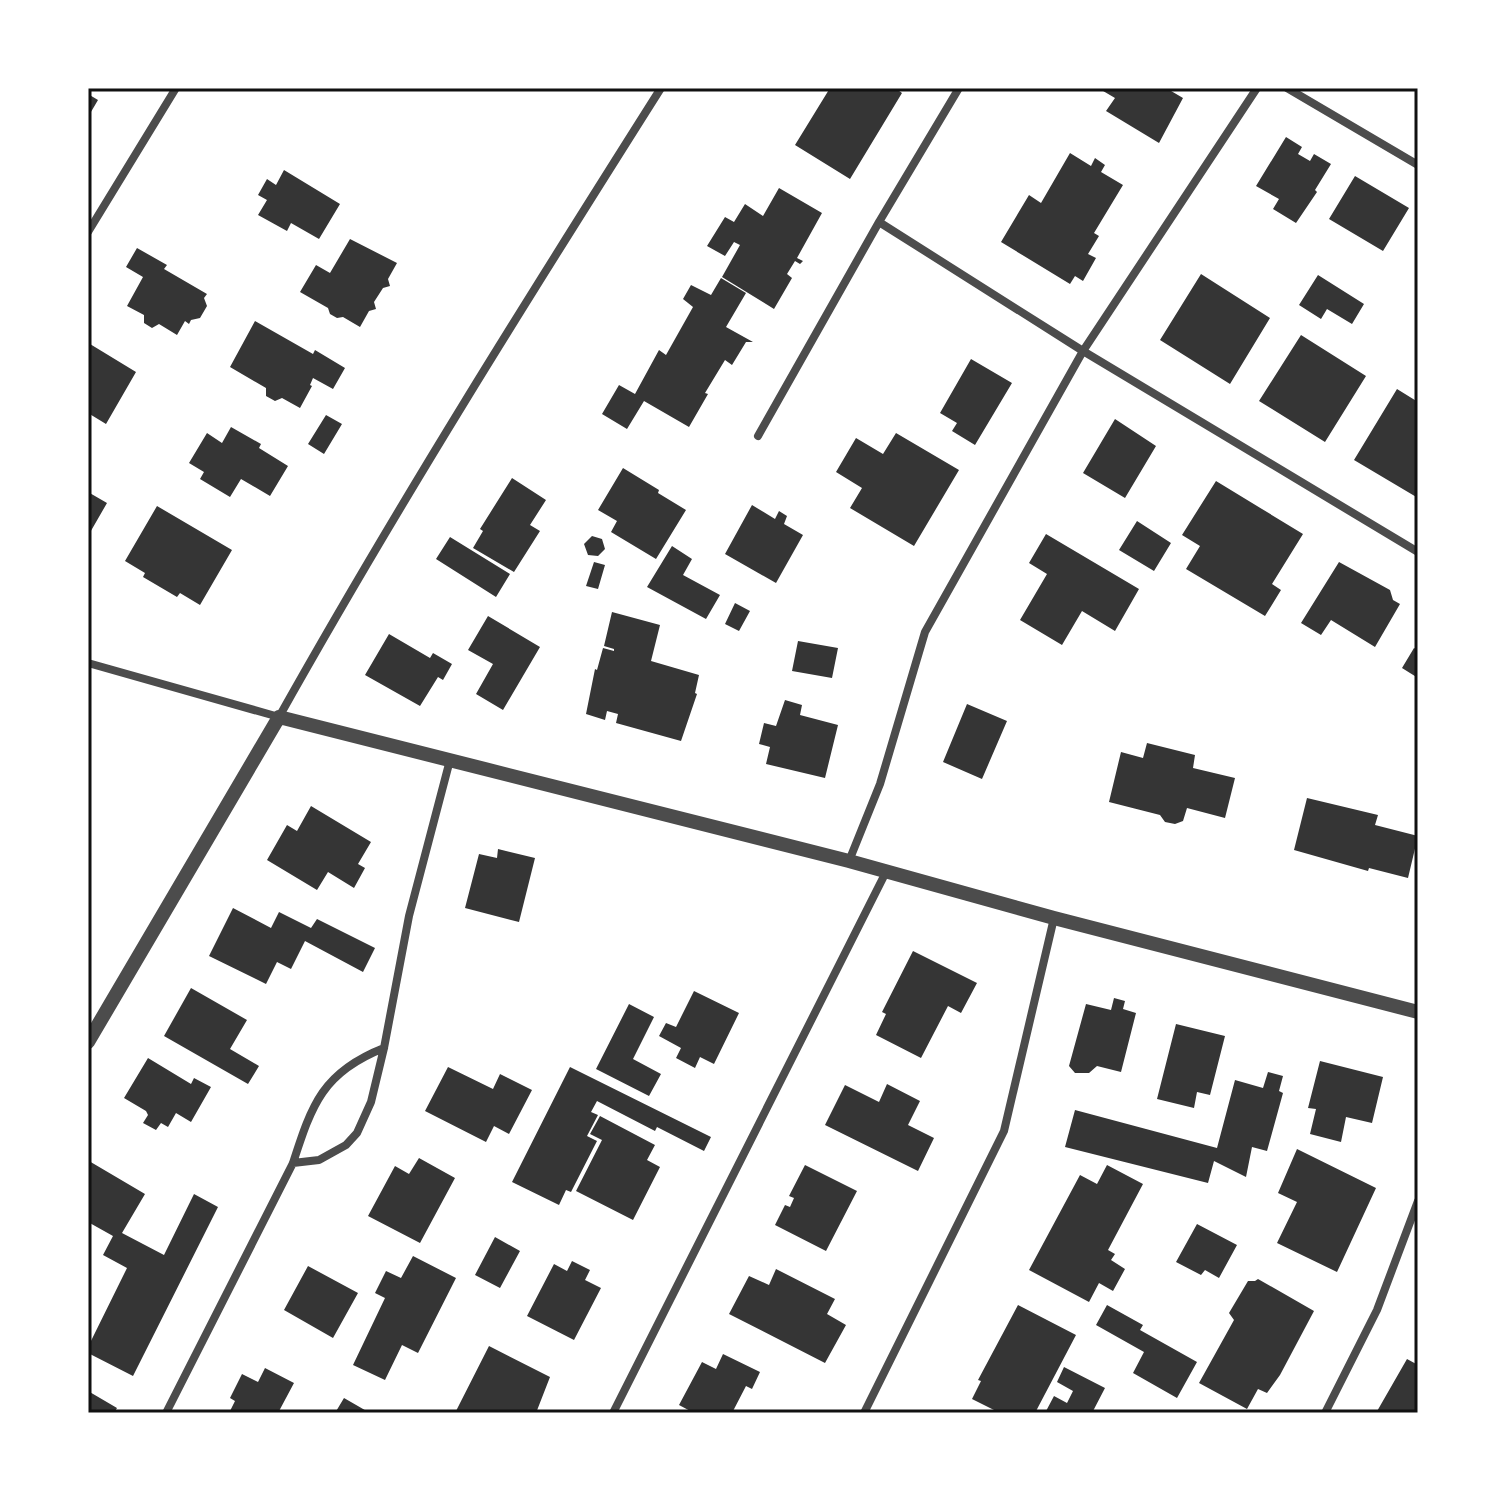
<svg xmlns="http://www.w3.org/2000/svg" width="1506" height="1501" font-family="'Times New Roman',serif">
  <rect width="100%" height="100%" fill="#fff"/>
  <path fill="#353535" d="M830,88h65l7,5 -52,86 -55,-34z
    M1098,88h68l17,10 -24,45 -53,-32 9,-13z
    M88,94l10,6 -10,17z
    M1286,137l16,10 -4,7 12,7 4,-7 17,10 -16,26 2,2 -21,31 -23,-14 6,-10 -23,-13z
    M1070,153l21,13 4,-8 10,7 -4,7 22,13 -29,48 5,3 -11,18 8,4 -13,23 -8,-5 -5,8 -69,-42 28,-47 12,8z
    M284,170l56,34 -21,35 -28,-16 -4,8 -29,-16 9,-15 -9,-5 9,-16 9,6z
    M1355,176l54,32 -26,43 -54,-32z
    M779,188l43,25 -25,45 6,3 -3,3 -5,-3 -8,13 5,4 -18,31 -52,-32 18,-32 -6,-3 -9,14 -18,-10 18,-29 9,5 11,-18 18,12z
    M350,239l47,24 -9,16 2,7 -7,2 -9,14 2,7 -7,2 -9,16 -17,-10 -6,1 -7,-4 -2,-6 -28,-16 16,-27 14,8z
    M137,248l30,17 -3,4 43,25 -3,4 3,8 -7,12 -9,2 -2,4 -4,-3 -8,14 -18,-11 -7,4 -8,-5v-8l-17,-9 16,-29 -17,-10z
    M1201,274l69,44 -40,66 -70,-44z
    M1318,275l46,29 -12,20 -25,-15 -6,10 -22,-14z
    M721,278l25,15 -20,34 27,15h-7l-14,23 -7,-5 -20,33 3,1 -19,33 -45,-26 -17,28 -25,-15 17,-29 16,9 24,-44 7,5 27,-48 -10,-8 8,-14 20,10z
    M255,321l58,33 2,-4 30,18 -12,21 -20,-11 -3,7 2,1 -12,22 -18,-10 -7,3 -9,-5v-8l-36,-21z
    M1301,335l65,41 -41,66 -66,-41z
    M90,344l46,28 -30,52 -18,-11z
    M971,359l41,24 -37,62 -23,-14 5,-8 -17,-10z
    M1397,389l21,13v96l-64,-38z
    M326,415l16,9 -18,30 -16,-10z
    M1115,419l41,27 -31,52 -42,-25z
    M231,427l30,17 -2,4 29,18 -18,30 -29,-17 -11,18 -30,-18 4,-7 -15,-9 18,-30 15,10z
    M896,433l63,37 -45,76 -64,-38 12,-20 -26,-16 20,-34 27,16z
    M623,468l36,22 -1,3 28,17 -30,49 -45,-27 6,-11 -19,-11z
    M512,478l34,22 -16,25 10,6 -26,41 -41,-24 10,-17 -3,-2z
    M1216,481l87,53 -31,50 9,6 -16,26 -79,-47 14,-23 -18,-11z
    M88,492l19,11 -19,33z
    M752,505l23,14 4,-8 8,5 -3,8 19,11 -27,48 -51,-29z
    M157,506l75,44 -32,55 -20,-12 -3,4 -34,-20 2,-4 -20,-12z
    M1137,521l34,22 -17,28 -35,-21z
    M1046,534l93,55 -24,42 -33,-20 -20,34 -42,-25 27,-46 -18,-11z
    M592,536l10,3 3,10 -7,7 -10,-1 -4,-11z
    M450,537l60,37 -14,23 -60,-38z
    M672,546l20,13 -9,16 37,20 -14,24 -59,-32z
    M594,562l11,3 -7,24 -12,-3z
    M1339,562l51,28 3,10 7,4 -25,43 -44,-27 -10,15 -20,-12z
    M735,603l15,8 -11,20 -14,-7z
    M612,612l48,13 -9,36 48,14 -4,18 2,1 -16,47 -65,-18 2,-9 -11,-3 -2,9 -19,-6 9,-45 2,1 6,-22 11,3v-2l-10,-3z
    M488,616l52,31 -37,63 -27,-16 17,-30 -25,-14z
    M389,634l41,24 3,-5 19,11 -9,16 -5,-3 -18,29 -55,-31z
    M798,641l40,7 -6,30 -40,-7z
    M1414,648l4,2v28l-16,-10z
    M785,700l17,5 -2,10 38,10 -13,53 -59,-14 4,-17 -11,-3 5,-21 12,3z
    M967,704l40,17 -25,58 -39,-17z
    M1147,743l48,12 -2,13 42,10 -10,40 -38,-10 -4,13 -8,3 -10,-2 -5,-7 -51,-13 12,-50 22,6z
    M1307,798l71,17 -3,10 43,11 -10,42 -39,-10 -1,3 -74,-21z
    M311,806l60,36 -13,22 7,4 -11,20 -26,-16 -11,18 -50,-30 20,-35 10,6z
    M498,849l37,9 -16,64 -54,-14 14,-54 18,4z
    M233,908l38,20 8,-16 32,16 6,-9 58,29 -12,24 -58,-31 -14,28 -14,-7 -11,22 -57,-28z
    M913,951l64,32 -16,30 -13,-7 -27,52 -45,-23 10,-21 -4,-2z
    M191,988l56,32 -17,29 29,17 -11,18 -84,-48z
    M694,991l45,22 -25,51 -14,-7 -5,11 -19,-10 5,-10 -22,-12 7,-13 10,4z
    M1114,998l11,3 -2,8 13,4 -15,59 -24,-6 -8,7h-14l-6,-7 17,-62 25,6z
    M629,1004l25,13 -21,42 28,15 -12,22 -53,-27z
    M1176,1024l49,12 -15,59 -13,-3 -3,16 -37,-9z
    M148,1058l43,26 3,-6 17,9 -20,35 -15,-9 -8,14 -7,-4 -5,7 -13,-7 5,-8 -2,-4 -22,-13z
    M1320,1061l63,16 -11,46 -26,-6 -5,25 -31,-8 6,-25 -8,-1z
    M448,1067l45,22 7,-15 32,16 -23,44 -15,-8 -8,16 -61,-31z
    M570,1067l141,70 -7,14 -47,-24 -2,4 -58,-30 -6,11 7,3 -11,21 10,5 -26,51 -5,-2 -7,15 -47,-23z
    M1268,1072l15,4 -4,15 4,2 -16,58 -15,-4 -6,30 -32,-16 -6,22 -143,-36 10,-37 142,38 18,-68 28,8z
    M887,1084l33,17 -12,24 26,13 -16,33 -93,-46 20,-40 34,17z
    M600,1116l55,29 -8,15 13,7 -27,53 -57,-29 26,-51 -12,-6z
    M1297,1149l79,39 -39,84 -60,-29 20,-41 -19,-9z
    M419,1158l36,20 -35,65 -52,-27 27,-50 14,8z
    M89,1161l56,33 -23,39 42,22 30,-61 24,13 -85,169 -45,-23v-6l39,-79 -24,-13 10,-19 -25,-14z
    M805,1165l52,26 -31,60 -51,-26 10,-20 5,2 4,-9 -5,-2z
    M1107,1165l36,19 -35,66 7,4 -4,6 14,9 -12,22 -14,-8 -10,19 -60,-32 51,-95 17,9z
    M1197,1224l40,21 -18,33 -14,-8 -4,5 -25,-13z
    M495,1237l25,14 -20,37 -25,-13z
    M413,1256l43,22 -38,75 -16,-8 -17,35 -32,-15 32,-67 -10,-5 11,-22 15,7z
    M572,1261l18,9 -5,10 16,8 -27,52 -47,-24 27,-52 13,7z
    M308,1266l50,27 -25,45 -49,-28z
    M776,1269l59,30 -8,15 19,11 -21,38 -96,-49 20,-38 20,9z
    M1258,1279l56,32 -34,64 -13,18 -9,-4 -11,20 -48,-26 35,-63 -5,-7 19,-32h7z
    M1018,1305l58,30 -41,78h-35l-28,-14 9,-18 -3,-1z
    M1107,1305l36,20 -3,5 57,32 -20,36 -44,-25 11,-21 -48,-27z
    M489,1346l61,31 -14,36h-75l-5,-2z
    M723,1354l37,18 -8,17 -6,-3 -14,27h-38l-15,-8 23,-43 14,7z
    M1407,1359l11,6v48h-42z
    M1064,1367l41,21 -13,25h-47l9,-17 13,7 6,-12 -16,-9z
    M265,1368l29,15 -16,30h-49l6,-12 -5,-3 12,-24 16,8z
    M88,1391l29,17 -3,5h-26z
    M344,1398l26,15h-35z"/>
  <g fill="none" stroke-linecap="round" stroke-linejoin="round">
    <path stroke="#4c4c4c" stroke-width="8" d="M1287,88l131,77
      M879,222l204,129 335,201
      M88,232l88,-144
      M758,436l121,-214 80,-134
      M88,663l191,54c120,-214 251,-422 382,-629
      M849,861l31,-77 45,-152 158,-281 174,-263
      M293,1163l26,-3 27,-15 11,-12 14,-31 13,-54 25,-132 41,-156
      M166,1413l127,-250c19,-59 30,-91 91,-115
      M613,1413l273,-541
      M864,1413l140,-282 50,-213
      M1325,1413l52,-103 41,-109"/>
    <path stroke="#4c4c4c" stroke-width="14" d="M88,1042l191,-325 570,144 205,57 364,94"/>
  </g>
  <rect width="1506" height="1501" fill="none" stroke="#ffffff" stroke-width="180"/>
  <rect x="90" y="90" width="1326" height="1321" fill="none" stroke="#111" stroke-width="3"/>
</svg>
